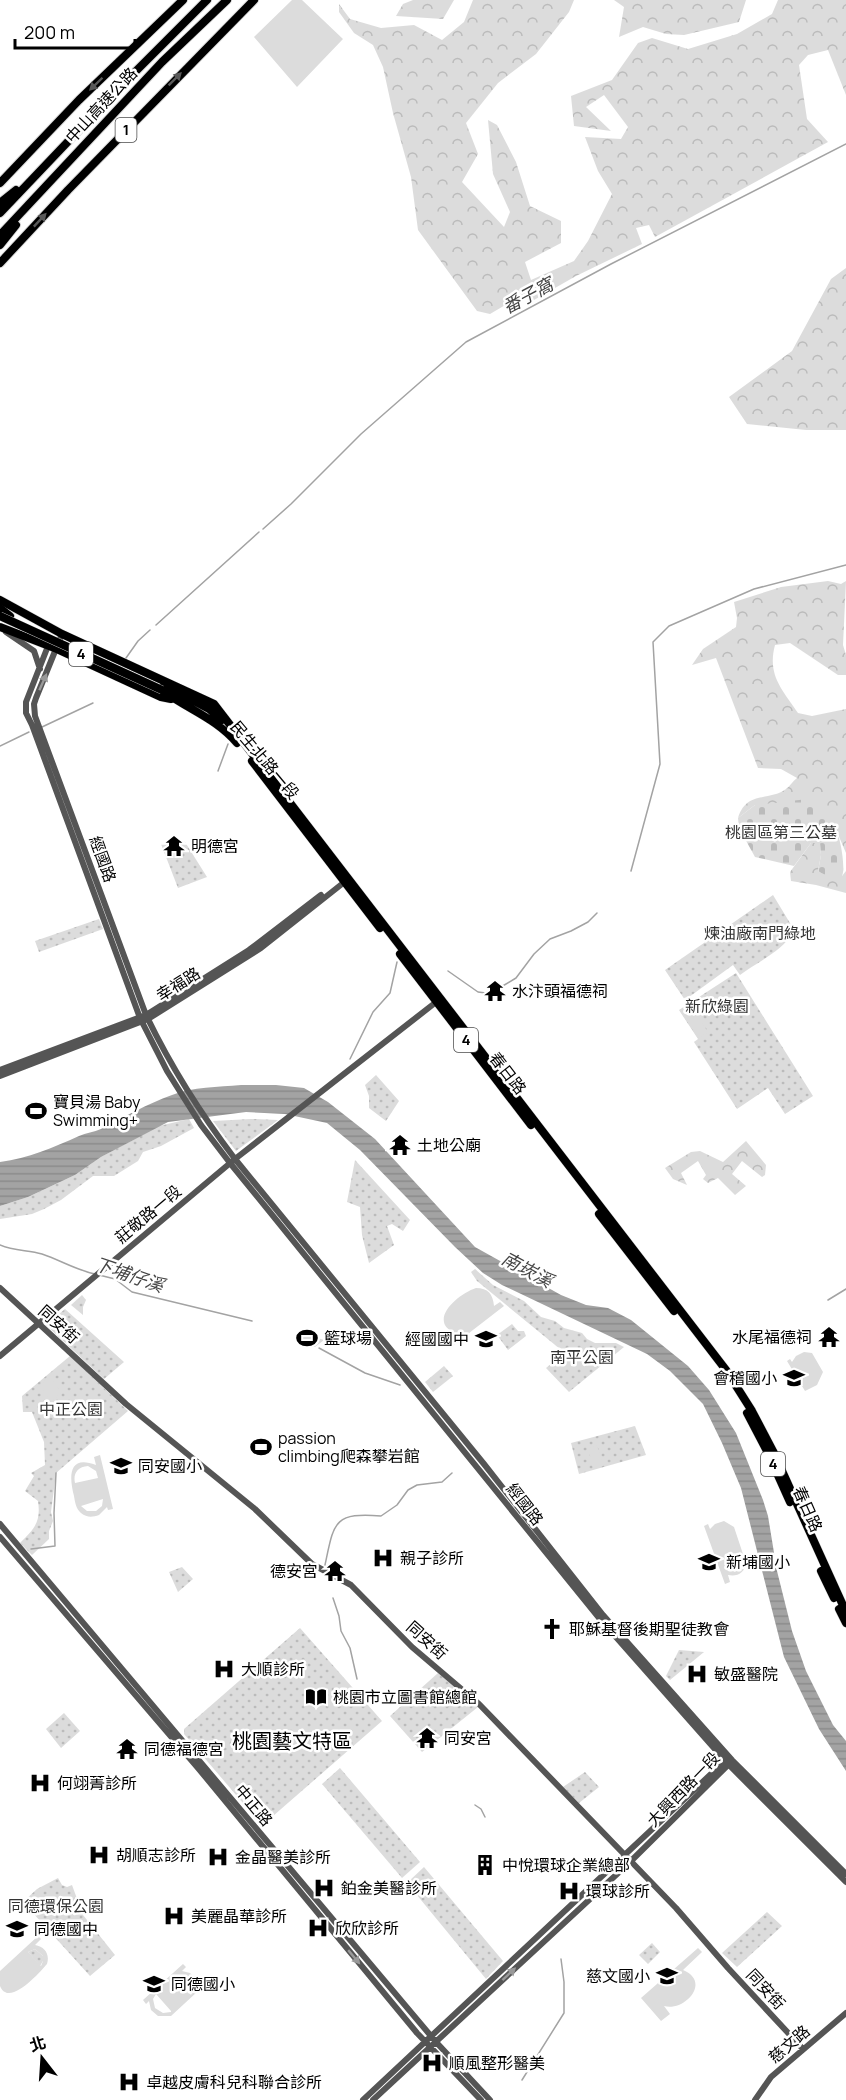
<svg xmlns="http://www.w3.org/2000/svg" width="846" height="2100" font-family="Manrope,'Noto Sans TC',sans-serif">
  <defs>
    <pattern id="green-dots" width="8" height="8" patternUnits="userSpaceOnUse" patternTransform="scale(1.5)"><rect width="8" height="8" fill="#dcdcdc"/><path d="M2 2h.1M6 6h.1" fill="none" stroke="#bbb" stroke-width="1.8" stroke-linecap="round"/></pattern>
    <pattern id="forest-crowns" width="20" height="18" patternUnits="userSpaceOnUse" patternTransform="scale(1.5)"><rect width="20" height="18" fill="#dcdcdc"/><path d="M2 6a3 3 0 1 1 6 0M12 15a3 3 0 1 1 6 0" fill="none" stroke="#bbb"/></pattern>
    <pattern id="cemetery-stones" width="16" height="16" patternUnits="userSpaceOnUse" patternTransform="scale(1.5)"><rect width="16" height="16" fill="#dcdcdc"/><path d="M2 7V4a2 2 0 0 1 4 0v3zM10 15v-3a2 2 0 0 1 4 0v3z" fill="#bbb"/></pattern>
    <pattern id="water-rules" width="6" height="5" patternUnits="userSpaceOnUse" patternTransform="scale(1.5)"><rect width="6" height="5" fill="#a3a3a3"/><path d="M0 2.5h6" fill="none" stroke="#8b8b8b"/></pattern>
  </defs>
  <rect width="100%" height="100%" fill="#fff"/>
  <path fill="url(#green-dots)" d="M176,839l9,3 22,35 -29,11 -17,-44z
    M773,895l20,33v5c-12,19 -36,29 -53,42l-7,-10 -48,35 -20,-30z
    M99,919l4,10 -64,23 -4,-11z
    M736,973l77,123 -28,18 -17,-26 -31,21 -43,-67 4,-3 -19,-29z
    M376,1075l23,26 -13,20 -17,-13v-12l-4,-11z
    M189,1119l5,9 -33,18 -18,6 -5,9 -24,15h-21l-32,24 -17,9 -12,5 -32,5v-13l28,-9 47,-22 26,-18 58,-31z
    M251,1119l27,1 -42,31 -23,-30z
    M355,1160l55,60 -7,11 -11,-7 -5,2 7,19 -25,18 -7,-28 -2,-28 -13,-5z
    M475,1269l18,16 31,16 17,16 14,4 9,7 18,5 5,6 8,4h21l8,4 -55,45 -23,-24 16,-13 -2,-6 -83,-68 -6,-9z
    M82,1295l4,5 -3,7v8l-12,-10z
    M65,1309l59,53 -20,17 -58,-54z
    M512,1324l6,7h6l2,5 -18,14 -11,-15z
    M70,1356l58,55 -72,62 -5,39 2,9 -4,10v8l-17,16 -12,-12c15,-15 21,-21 18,-42l-13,-10 9,-15 -3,-3 14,-8 -1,-23 -12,-30h-9l-1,-16z
    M444,1366l9,10 -20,16 -8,-10z
    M635,1426l11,29 -67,19 -8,-31z
    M182,1567l11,12 -15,13 -9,-20z
    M300,1628l82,93 -117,102 -6,-2 -5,-5 -70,-82v-5z
    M679,1650l25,2 -34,28 -4,-4z
    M438,1673l40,34 -56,45 -32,-36z
    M64,1713l16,18 -19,17 -15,-19z
    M340,1768l80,94 -18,16 -80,-94z
    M585,1772l14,15 -20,16 -16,-16z
    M424,1867l79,94 -17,18 -79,-96z
    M58,1878l4,7 5,2 5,-2 11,30 32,40 -25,21 -67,-74 14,-13z
    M767,1912l15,14 -45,41 -15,-14z
    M652,1943l8,9 -12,12 -9,-9z
    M35,1949l8,7v5l-3,5 -12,-14z"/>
  <path fill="url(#forest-crowns)" d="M413,0h41l-11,19 -47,-3 7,-12z
    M473,0h101l-5,12 -33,42 -38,29 -32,40 12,31 -16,28 42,45 6,-15 -17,-38 -5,-54 9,5 19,37 14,44 31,15v22l-36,19 6,18 43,-19 14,-20 24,-47 -14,-23 -13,-34 36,2 7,-12 -24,-32 -18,12 25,24 -37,-5 -3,-30 41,-16 26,-37 14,-5 36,11 49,-15 35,-20 6,-14h68v95l-18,-45 -20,5 -9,10 8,54 21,23 -173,95 -6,-12 -13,3 6,16 -66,32 -42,24 -8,-7 -36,21 -13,-3 -59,-81 -7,-53 -18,-64 -10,-46 -10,-22 -19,-12 -15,-21v-8l11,15 31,9 33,-3 28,15 22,-18z
    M614,0h132l-7,22 -55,13 -18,-1 -23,-7 -24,10 5,-30z
    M846,268v162h-40l-59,-6 -18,-27 63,-46 39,-72z
    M828,581l13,3 5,-3 -3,64 3,10v20h-8l-48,-32 -15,2c-8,30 7,44 23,68l14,3 34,-7v144l-12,-28 -79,-20 -17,13c9,-28 30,-16 48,-29 4,-3 7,-8 11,-11l-16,-9 -23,-1 -42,-110 -24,7 11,-16 33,-22 1,-9 -3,-16 47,-15z
    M811,843h9l1,12 -3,16 24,5 4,-5v22l-30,-8 -25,-4 -1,-9z
    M746,1141l20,24 -1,10 -3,2 -20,-16 -10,13 14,12 -11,9 -17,-17 -10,5 -5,-4 3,-4 -8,-14 -17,12 6,12 -14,-6 -8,-11 26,-16 9,-1 23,11z"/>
  <path fill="url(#cemetery-stones)" d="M808,799c10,7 21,17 27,27 5,10 11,41 7,50 -3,2 -6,2 -9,3l-15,-8 3,-16 -1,-12h-9l-17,23 -39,-9 -16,-29 -1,-10 17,-13z"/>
  <path fill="#dcdcdc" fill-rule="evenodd" d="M292,0h10l41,39 -46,48 -43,-50z
    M690,1004l18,28 -10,6 -18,-27z
    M476,1288c12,0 17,6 18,18l6,-4 4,4 -53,41 -3,-4 10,-9c-33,-11 -1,-40 18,-46z
    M299,1332l25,8 -9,7 -19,-7z
    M804,1352l8,1 11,19 -6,13 -12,6 -18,-30 3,-2 2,3 4,-6z
    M49,1377l13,15 -10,9 -13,-15z
    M597,1445l6,21 -10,2 -5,-20z
    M100,1455l13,54 -5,1 -1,-3 -8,8c-6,2 -12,3 -18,-2 -5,-4 -6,-11 -7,-17 -5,-19 -6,-42 22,-31l-2,-8zM88,1466l8,5 2,7 -23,5c-2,-9 2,-16 13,-17zM103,1499l-1,7 -6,5h-9l-6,-5z
    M724,1521l10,6 12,36c-1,10 -9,14 -18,12l2,7 -5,2 -21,-58 4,-2 2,5 5,-5z
    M38,1936l3,3 -6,6c10,2 15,9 12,19 -7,8 -38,44 -47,22 0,-4 0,-11 0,-15zM35,1949l8,7v5l-2,5 -13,-14z
    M698,1948l4,4 -19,18c29,12 1,42 -19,36l6,8 -9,7 -20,-23z
    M183,1964l3,3 -4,4 8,2 7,7v12l-26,24h-13l-7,-6 -2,-9 -3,3 -3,-4zM180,1975c11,1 17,10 11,20l-16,-17zM156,1994l15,17v1l-8,1 -8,-5 -2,-9z"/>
  <path fill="url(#water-rules)" d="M241,1085h35l28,3 24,14 47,37 100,108 86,48 25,10 22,3 23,12 57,46 21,24 27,43 27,67 5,16 9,55 15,60 14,40 27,54 13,16v30l-27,-42 -35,-72 -43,-169 -19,-45 -19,-39 -33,-33 -23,-17 -145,-69 -19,-12 -28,-26 -95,-97 -33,-27 -42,-9 -39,-2 -78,10 -67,35 -26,18 -47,22 -28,9v-44c29,-4 52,-14 79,-26 7,-3 15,-4 22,-7 23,-12 46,-25 71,-34 21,-8 46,-8 69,-10z"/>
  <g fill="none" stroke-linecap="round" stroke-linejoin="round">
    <path stroke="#a3a3a3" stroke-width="1.5" d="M263,529l28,-25 70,-70 105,-92 145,-78 235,-120
      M156,625l103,-93
      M126,658l12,-17 12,-11
      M42,727l51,-24
      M0,746l29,-14
      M218,771l10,-27
      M631,871l29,-107 -7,-122 16,-16 85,-37 92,-24
      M448,971l30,21 8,1
      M501,987l15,-9 18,-24 16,-15 21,-8 17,-9 9,-9
      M350,1059l23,-47 17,-19 7,-31
      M0,1245c14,6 28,5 42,9 18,6 34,16 53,20
      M99,1275l16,4 17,13 120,29
      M828,1300l18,-11
      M319,1348l46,25 35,12
      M31,1549l24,-3 -1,-33 2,-40
      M325,1565c9,-42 8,-53 56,-49l16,-11 11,-15 9,-5 25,-3 10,-9
      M333,1598l6,18 2,15 9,17 7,31
      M475,1805l6,4 4,8
      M522,2080l42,-67v-31l-3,-23"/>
    <defs>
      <path id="primary" d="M0,600l62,34 152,70 512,666 26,41 21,40 73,161
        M0,627l57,22 104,48 10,2
        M164,685l45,24 13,11
        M162,690c25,19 54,28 75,53
        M252,761l128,167
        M400,954l131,171
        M599,1214l75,97
        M747,1413l21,40 22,49
        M821,1571l13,27
        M839,1609l7,14"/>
      <path id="motorway" d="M0,183l79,-83 104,-100
        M0,203l16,-13
        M0,213l118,-124 89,-89
        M0,235l162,-173 65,-62
        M0,245l16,-20
        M0,263l68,-73 186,-190
        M0,608l10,8"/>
    </defs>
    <use href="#primary" stroke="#dbdbdb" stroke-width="9"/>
    <use href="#motorway" stroke="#dbdbdb" stroke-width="10"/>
    <path stroke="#555" stroke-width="6" d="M6,632l28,19 6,18
      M62,634l-26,64 -2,6 1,12 111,299c25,52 54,98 89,144l249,305 119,151 129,145 114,114
      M48,646l-22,56v11l6,12 108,293 27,53 34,54 29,38 370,456 129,146 117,117
      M0,1070l146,-55 103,-65 72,-55
      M0,1076l148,-57 113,-71 86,-68
      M0,1288l126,116 129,105 57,55 39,21 61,62 67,57 197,204 52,60 75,81
      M0,1356l235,-197 205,-160
      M0,1524l436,518 54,58
      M0,1537l198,231 219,265 64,67
      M363,2100l363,-340
      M373,2100l257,-238 100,-99
      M755,2100l16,-23 75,-64"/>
    <use href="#primary" stroke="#000" stroke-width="8"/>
    <use href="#motorway" stroke="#000" stroke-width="8"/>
    <defs>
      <path id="primary-bridge" d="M0,616l162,74"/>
    </defs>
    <use href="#primary-bridge" stroke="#dbdbdb" stroke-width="9" stroke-linecap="butt"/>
    <use href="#primary-bridge" stroke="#000" stroke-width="8"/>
  </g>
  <defs><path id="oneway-solid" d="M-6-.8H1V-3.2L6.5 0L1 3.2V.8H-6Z" transform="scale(1.5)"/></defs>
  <g fill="#595959">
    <use href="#oneway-solid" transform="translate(175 79) rotate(-45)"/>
    <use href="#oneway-solid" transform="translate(96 84) rotate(136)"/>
    <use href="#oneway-solid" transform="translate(40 220) rotate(-47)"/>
  </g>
  <g fill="#999">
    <use href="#oneway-solid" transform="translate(43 682) rotate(-66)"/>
    <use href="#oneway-solid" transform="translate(354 1957) rotate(50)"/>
    <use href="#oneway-solid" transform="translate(509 1974) rotate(-43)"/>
  </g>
  <defs>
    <symbol id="temple-bare" viewBox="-9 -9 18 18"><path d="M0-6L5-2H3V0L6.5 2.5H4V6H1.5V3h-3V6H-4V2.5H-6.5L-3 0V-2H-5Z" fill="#000" stroke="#fff" stroke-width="2.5" paint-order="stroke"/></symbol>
    <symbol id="stadium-bare" viewBox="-9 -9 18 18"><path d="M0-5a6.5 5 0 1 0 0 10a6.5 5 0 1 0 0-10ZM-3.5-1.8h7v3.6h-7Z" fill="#000" stroke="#fff" stroke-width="2.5" paint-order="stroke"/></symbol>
    <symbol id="school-bare" viewBox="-9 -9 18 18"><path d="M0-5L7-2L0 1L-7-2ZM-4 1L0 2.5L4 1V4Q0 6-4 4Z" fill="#000" stroke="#fff" stroke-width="2.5" paint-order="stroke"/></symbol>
    <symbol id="hospital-bare" viewBox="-9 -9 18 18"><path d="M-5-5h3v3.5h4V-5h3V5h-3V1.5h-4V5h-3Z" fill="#000" stroke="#fff" stroke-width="2.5" paint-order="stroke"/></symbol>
    <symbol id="church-bare" viewBox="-9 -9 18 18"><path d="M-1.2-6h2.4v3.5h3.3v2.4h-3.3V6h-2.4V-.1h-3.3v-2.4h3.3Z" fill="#000" stroke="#fff" stroke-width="2.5" paint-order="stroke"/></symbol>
    <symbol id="library-bare" viewBox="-9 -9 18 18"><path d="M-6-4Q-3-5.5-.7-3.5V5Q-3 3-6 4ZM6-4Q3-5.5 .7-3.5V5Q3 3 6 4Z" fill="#000" stroke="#fff" stroke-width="2.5" paint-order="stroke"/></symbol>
    <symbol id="building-bare" viewBox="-9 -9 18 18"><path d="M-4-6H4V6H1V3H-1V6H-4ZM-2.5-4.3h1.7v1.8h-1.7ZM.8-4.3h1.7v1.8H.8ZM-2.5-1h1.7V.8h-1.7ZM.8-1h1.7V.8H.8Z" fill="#000" stroke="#fff" stroke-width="2.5" paint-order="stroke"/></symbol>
  </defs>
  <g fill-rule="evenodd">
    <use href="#temple-bare" x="159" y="831" width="30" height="30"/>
    <use href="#temple-bare" x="480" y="976" width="30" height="30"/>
    <use href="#stadium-bare" x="21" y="1096" width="30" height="30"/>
    <use href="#temple-bare" x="385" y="1130" width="30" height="30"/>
    <use href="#temple-bare" x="814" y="1322" width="30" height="30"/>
    <use href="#stadium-bare" x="292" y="1323" width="30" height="30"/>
    <use href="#school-bare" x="471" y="1324" width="30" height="30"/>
    <use href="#school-bare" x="779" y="1363" width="30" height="30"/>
    <use href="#stadium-bare" x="246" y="1432" width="30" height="30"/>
    <use href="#school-bare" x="106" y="1451" width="30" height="30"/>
    <use href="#hospital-bare" x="368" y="1543" width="30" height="30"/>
    <use href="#school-bare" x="694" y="1547" width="30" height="30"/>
    <use href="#temple-bare" x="320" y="1556" width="30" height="30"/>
    <use href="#church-bare" x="537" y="1614" width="30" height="30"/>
    <use href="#hospital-bare" x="209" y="1654" width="30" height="30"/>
    <use href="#hospital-bare" x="682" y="1659" width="30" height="30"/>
    <use href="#library-bare" x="301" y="1682" width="30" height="30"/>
    <use href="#temple-bare" x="412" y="1723" width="30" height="30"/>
    <use href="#temple-bare" x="112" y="1734" width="30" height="30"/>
    <use href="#hospital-bare" x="25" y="1768" width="30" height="30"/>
    <use href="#hospital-bare" x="84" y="1840" width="30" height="30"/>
    <use href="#hospital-bare" x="203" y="1842" width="30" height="30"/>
    <use href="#building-bare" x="470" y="1850" width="30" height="30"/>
    <use href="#hospital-bare" x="309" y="1873" width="30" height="30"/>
    <use href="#hospital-bare" x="554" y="1876" width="30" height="30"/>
    <use href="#hospital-bare" x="159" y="1901" width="30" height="30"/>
    <use href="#hospital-bare" x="303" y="1913" width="30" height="30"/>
    <use href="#school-bare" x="2" y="1914" width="30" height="30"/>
    <use href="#school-bare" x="652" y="1961" width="30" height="30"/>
    <use href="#school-bare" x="139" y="1969" width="30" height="30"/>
    <use href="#hospital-bare" x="417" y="2048" width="30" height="30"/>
    <use href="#hospital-bare" x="114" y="2067" width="30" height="30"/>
  </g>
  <g text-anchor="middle" stroke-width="5" stroke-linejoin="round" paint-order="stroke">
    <g fill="#fff" stroke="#4c4c4c" stroke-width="1.5">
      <rect x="115.5" y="118" width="21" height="24" rx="4.5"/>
      <rect x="69" y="642" width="24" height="24" rx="4.5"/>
      <rect x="454" y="1028" width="24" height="24" rx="4.5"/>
      <rect x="761" y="1452" width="24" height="24" rx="4.5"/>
    </g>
    <g font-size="15" font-weight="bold" fill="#000">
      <text x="126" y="135">1</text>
      <text x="81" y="659">4</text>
      <text x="466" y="1045">4</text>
      <text x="773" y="1469">4</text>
    </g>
    <g font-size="16" fill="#000" stroke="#fff">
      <text transform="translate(101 105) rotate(-47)" y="6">中山高速公路</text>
      <text transform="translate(265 760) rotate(50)" y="6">民生北路一段</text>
      <text transform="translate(103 859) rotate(70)" y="6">經國路</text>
      <text transform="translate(178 984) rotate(-32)" y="6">幸福路</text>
      <text transform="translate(508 1073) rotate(52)" y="6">春日路</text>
      <text transform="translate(148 1214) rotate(-40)" y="6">莊敬路一段</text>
      <text transform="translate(59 1324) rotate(42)" y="6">同安街</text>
      <text transform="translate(525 1504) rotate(52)" y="6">經國路</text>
      <text transform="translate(808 1509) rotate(66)" y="6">春日路</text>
      <text transform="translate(427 1640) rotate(42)" y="6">同安街</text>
      <text transform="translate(683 1789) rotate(-46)" y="6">大興西路一段</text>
      <text transform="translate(254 1805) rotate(50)" y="6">中正路</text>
      <text transform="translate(766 1989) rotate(47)" y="6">同安街</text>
      <text transform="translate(789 2044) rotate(-41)" y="6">慈文路</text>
    </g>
    <g font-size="16" fill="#333" stroke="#fff">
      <text x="781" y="838">桃園區第三公墓</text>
      <text x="760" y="939">煉油廠南門綠地</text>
      <text x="717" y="1012">新欣綠園</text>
      <text x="582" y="1363">南平公園</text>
      <text x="71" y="1415">中正公園</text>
      <text x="56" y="1912">同德環保公園</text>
    </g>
    <g font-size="16" fill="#000" stroke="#fff" text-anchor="start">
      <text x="191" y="852">明德宮</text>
      <text x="512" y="997">水汴頭福德祠</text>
      <text x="53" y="1108">寶貝湯 Baby<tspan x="53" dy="18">Swimming+</tspan></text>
      <text x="417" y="1151">土地公廟</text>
      <text x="812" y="1343" text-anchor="end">水尾福德祠</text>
      <text x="324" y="1344">籃球場</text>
      <text x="469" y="1345" text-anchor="end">經國國中</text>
      <text x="777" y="1384" text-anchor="end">會稽國小</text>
      <text x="278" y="1444">passion<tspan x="278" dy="18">climbing爬森攀岩館</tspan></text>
      <text x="138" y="1472">同安國小</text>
      <text x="400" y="1564">親子診所</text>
      <text x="726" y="1568">新埔國小</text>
      <text x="318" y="1577" text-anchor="end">德安宮</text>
      <text x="569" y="1635">耶穌基督後期聖徒教會</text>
      <text x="241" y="1675">大順診所</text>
      <text x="714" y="1680">敏盛醫院</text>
      <text x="333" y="1703">桃園市立圖書館總館</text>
      <text x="444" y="1744">同安宮</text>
      <text x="144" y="1755">同德福德宮</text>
      <text x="57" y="1789">何翊菁診所</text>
      <text x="116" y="1861">胡順志診所</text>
      <text x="235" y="1863">金晶醫美診所</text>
      <text x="502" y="1871">中悅環球企業總部</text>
      <text x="341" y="1894">鉑金美醫診所</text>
      <text x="586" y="1897">環球診所</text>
      <text x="191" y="1922">美麗晶華診所</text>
      <text x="335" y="1934">欣欣診所</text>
      <text x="34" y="1935">同德國中</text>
      <text x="650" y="1982" text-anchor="end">慈文國小</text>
      <text x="171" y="1990">同德國小</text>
      <text x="449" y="2069">順風整形醫美</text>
      <text x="146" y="2088">卓越皮膚科兒科聯合診所</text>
    </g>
    <g font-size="18" font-style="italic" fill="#444" stroke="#fff">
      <text transform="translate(528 296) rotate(-28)" y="6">番子窩</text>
      <text transform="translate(527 1270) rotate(28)" y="6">南崁溪</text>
      <text transform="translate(129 1275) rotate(19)" y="6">下埔仔溪</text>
    </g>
    <g font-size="20" fill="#000" stroke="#fff">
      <text x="292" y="1748">桃園藝文特區</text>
    </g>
  </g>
  <g transform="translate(42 2058) rotate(343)" stroke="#ffffff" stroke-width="4.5" paint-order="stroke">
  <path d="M0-4.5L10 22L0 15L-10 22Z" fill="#000000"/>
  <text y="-9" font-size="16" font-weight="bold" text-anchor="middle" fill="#000000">北</text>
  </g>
  <path d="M15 39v9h120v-9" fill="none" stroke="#000000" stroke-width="3"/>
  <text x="24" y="39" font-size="18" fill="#000000" stroke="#ffffff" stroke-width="4.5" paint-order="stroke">200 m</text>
</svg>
